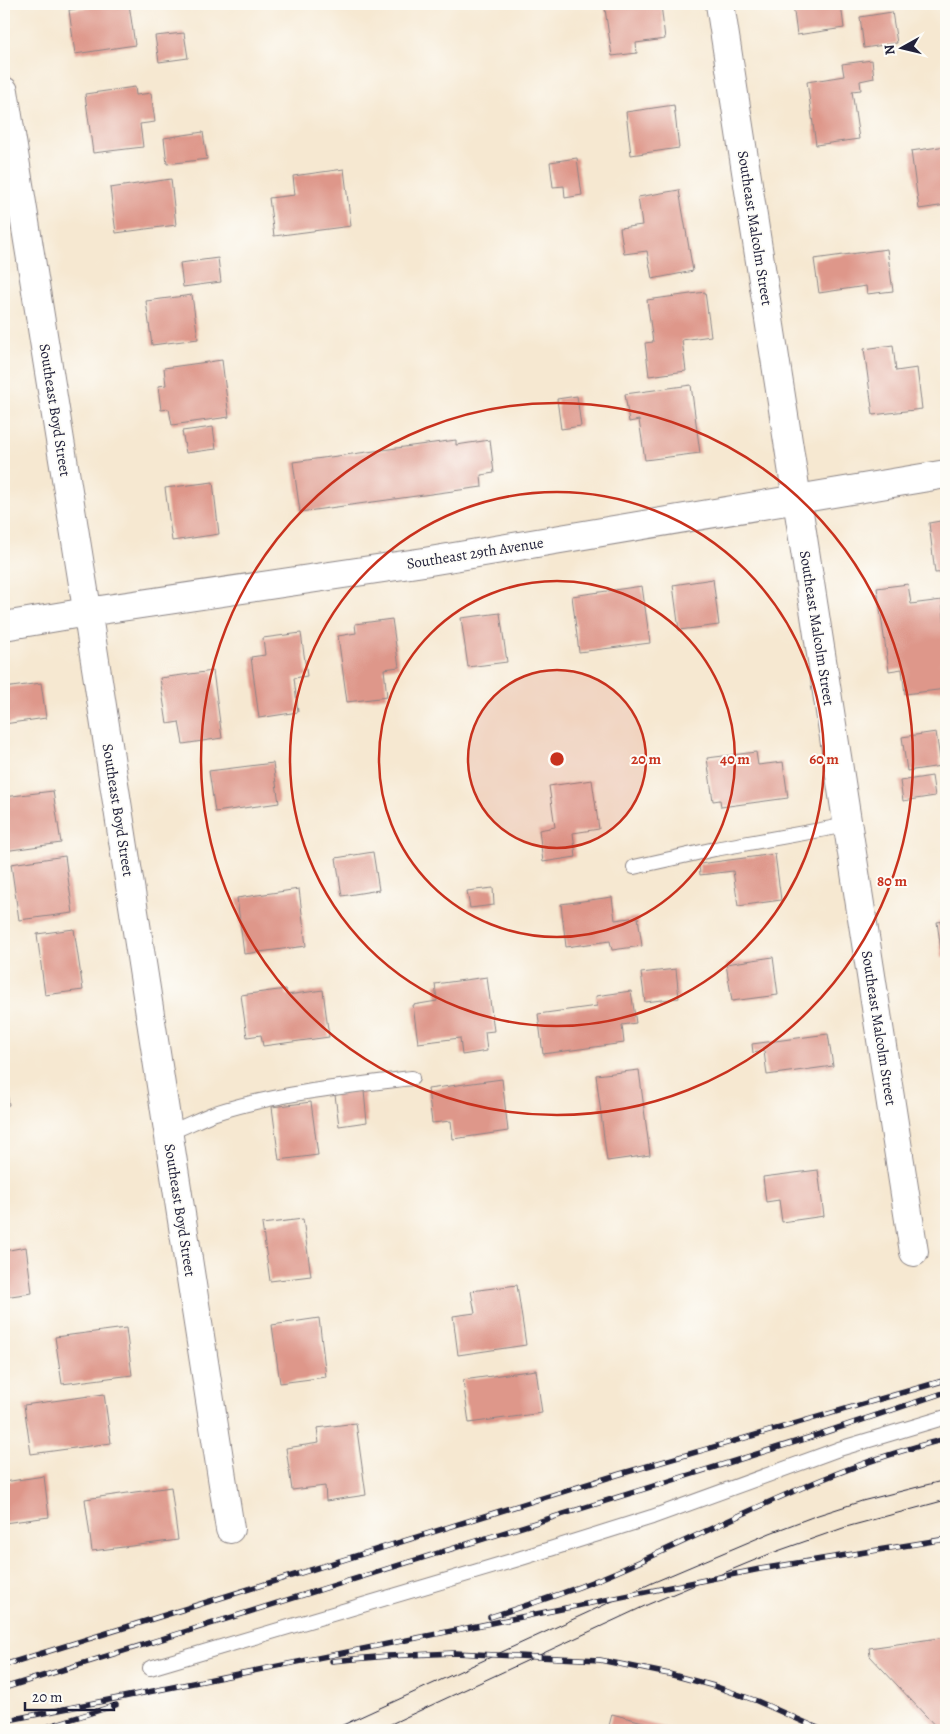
<svg xmlns="http://www.w3.org/2000/svg" width="950" height="1734" font-family="Alegreya,serif">
  <rect width="100%" height="100%" fill="#fdfcf7"/>
  <filter id="ink" filterUnits="userSpaceOnUse"><feTurbulence type="fractalNoise" baseFrequency=".02" numOctaves="2"/><feDisplacementMap in="SourceGraphic" scale="10" xChannelSelector="R" yChannelSelector="G"/><feConvolveMatrix kernelMatrix="1 2 1 2 8 2 1 2 1" color-interpolation-filters="sRGB"/></filter>
  <filter id="wash" filterUnits="userSpaceOnUse"><feTurbulence type="fractalNoise" baseFrequency=".0096" numOctaves="4" result="noise"/><feDisplacementMap in="SourceGraphic" scale="20" xChannelSelector="R" yChannelSelector="G"/><feGaussianBlur stdDeviation="1.12" result="paint"/><feColorMatrix in="noise" values="0 0 0 0 0 0 0 0 0 0 0 0 0 0 0 0 0 1.4 0 .05"/><feComposite in="paint" operator="in"/></filter>
  <g filter="url(#wash)">
    <rect width="100%" height="100%" fill="#f6e8d1"/>
    <g id="blocks">
      <path fill="#de978a" d="M114,4h15l6,41 -60,9 -6,-44z
        M641,4h20l4,35 -29,4 1,10 -25,3 -7,-47z
        M793,4h48l3,24 -47,7z
        M892,12l5,31 -33,5 -4,-31z
        M184,33l4,25 -29,4 -4,-26z
        M872,60l2,18 -14,3 1,9 -9,1 7,48 -43,6 -9,-63 37,-6 -2,-12z
        M135,87l1,8 15,-2 4,29 -15,2 3,23 -50,6 -8,-59z
        M674,105l5,43 -48,7 -5,-43z
        M203,132l4,27 -40,5 -3,-26z
        M946,146v59l-27,4 -8,-58z
        M577,158l5,37 -17,3 -1,-12 -11,1 -3,-25z
        M344,169l7,57 -77,10 -5,-38 26,-3 -2,-19z
        M171,179l5,46 -60,8 -6,-45z
        M679,190l14,81 -41,8 -5,-28 -23,3 -4,-26 22,-3 -4,-28z
        M887,249l6,42 -26,3 -1,-8 -47,7 -5,-34z
        M218,258l3,24 -38,5 -3,-24z
        M705,292l6,44 -29,4 4,31 -37,5 -4,-33 8,-1 -6,-42z
        M192,295l6,44 -46,6 -6,-44z
        M893,345l3,26 21,-3 5,41 -49,6 -9,-66z
        M222,360l7,57 -57,8 -3,-16 -8,1 -3,-24 8,-1 -2,-17z
        M691,385l9,68 -55,7 -6,-40 -10,2 -4,-28z
        M577,396l4,30 -20,3 -4,-30z
        M213,427l3,22 -30,4 -4,-22z
        M456,440v5l34,-5 4,33 -13,2 1,12 -182,25 -7,-50z
        M213,482l6,52 -47,7 -7,-53z
        M946,520v52l-11,1 -6,-50z
        M713,579l6,46 -40,5 -6,-45z
        M908,584l3,20 31,-4 4,35v54l-41,5 -3,-25 -13,2 -12,-83z
        M642,586l8,57 -71,9 -7,-56z
        M500,613l7,49 -39,5 -7,-49z
        M392,619l7,48 -15,2 3,28 -40,5 -9,-66 18,-3 -1,-9z
        M301,633l6,43 -13,2 4,34 -39,6 -8,-61 14,-2 -2,-17z
        M213,671l9,67 -39,6 -4,-22 -12,2 -7,-46z
        M41,683l5,35 -42,6v-36z
        M936,732l5,34 -34,5 -5,-34z
        M756,752l2,13 25,-3 5,36 -67,9 -1,-7 -7,1 -6,-43z
        M273,763l6,40 -64,9 -6,-41z
        M932,776l3,20 -32,5 -3,-20z
        M592,780l7,49 -26,4 3,24 -33,5 -4,-32 16,-3 -6,-41z
        M53,791l8,52 -57,8v-54z
        M373,852l6,38 -37,6 -6,-38z
        M775,854l6,46 -43,6 -5,-35 -33,4 -1,-11z
        M65,856l8,57 -54,7 -8,-56z
        M493,888l1,17 -24,3 -3,-17z
        M299,889l7,57 -62,8 -7,-56z
        M612,897l3,23 23,-3 4,29 -30,4 -2,-9 -44,6 -5,-43z
        M946,921v35l-4,1 -5,-35z
        M74,929l9,61 -38,5 -8,-61z
        M773,957l5,38 -46,6 -6,-37z
        M676,969l3,29 -34,4 -4,-29z
        M487,977l7,54 -9,1 2,19 -25,4 -2,-17 -42,5 -5,-38 24,-4 -2,-17z
        M286,989l1,6 36,-5 6,47 -66,9 -2,-11 -14,2 -6,-42z
        M631,991l5,32 -14,2 2,18 -81,11 -5,-40 59,-8 -1,-10z
        M828,1034l5,32 -66,9 -3,-24 -11,2 -1,-9z
        M639,1070l11,85 -43,6 -11,-86z
        M4,1074l5,31 -5,1z
        M502,1079l6,52 -55,8 -2,-18 -19,2 -4,-34z
        M364,1091l3,31 -28,4 -4,-31z
        M311,1102l7,53 -39,5 -7,-53z
        M818,1170l6,46 -42,6 -3,-22 -13,2 -3,-25z
        M303,1219l8,57 -41,5 -8,-57z
        M26,1247l6,46 -28,4v-46z
        M517,1285l9,60 -68,10 -5,-39 22,-3 -4,-22z
        M319,1318l7,59 -46,6 -8,-58z
        M126,1328l6,47 -70,9 -7,-47z
        M536,1370l6,43 -73,10 -6,-43z
        M104,1394l7,49 -80,11 -7,-49z
        M356,1423l10,72 -40,6 -1,-15 -33,4 -6,-42 33,-5 -2,-15z
        M44,1476l5,41 -45,6v-41z
        M171,1487l7,53 -86,11 -7,-52z
        M946,1637v93h-7l-69,-74 -1,-8z
        M612,1714l58,15v1h-62z"/>
    </g>
  </g>
  <g filter="url(#ink)">
    <use href="#blocks" fill-opacity="0" stroke="#8c8586" stroke-width="1"/>
    <g fill="none" stroke-linecap="round" stroke-linejoin="round">
      <defs>
        <path id="service" d="M634,867l81,-18 133,-24
          M168,1133c16,-6 31,-14 47,-20 63,-20 131,-27 197,-35
          M150,1668l365,-108 137,-43 187,-68 107,-32"/>
        <path id="minor" d="M720,4l194,1248
          M4,91l82,512 144,926
          M4,626l83,-14 337,-50 522,-88"/>
      </defs>
      <use href="#service" stroke="#8c8586" stroke-width="16"/>
      <use href="#minor" stroke="#8c8586" stroke-width="30"/>
      <use href="#service" stroke="#fff" stroke-width="14"/>
      <use href="#minor" stroke="#fff" stroke-width="28"/>
      <path stroke="#22223b" stroke-width="1" d="M332,1730l320,-147 118,-50 45,-17 47,-15 84,-21
        M378,1730l271,-126 123,-51 74,-26 100,-27"/>
      <defs>
        <path id="rail" d="M490,1617c47,-15 94,-30 140,-51 103,-46 205,-101 316,-127
          M332,1661l56,-5 67,-3 145,7 69,14 45,12 43,15 65,29
          M4,1665l616,-191 326,-94
          M4,1688l804,-250 138,-46
          M4,1721l756,-152 186,-30
          M37,1730l79,-25"/>
      </defs>
      <use href="#rail" stroke="#22223b" stroke-width="5.5"/>
      <use href="#rail" stroke="#fdfcf7" stroke-width="4" stroke-dasharray="11" stroke-linecap="butt"/>
    </g>
  </g>
  <circle cx="557" cy="759" r="89" fill="#c8321e" fill-opacity=".12"/>
  <g fill="none" stroke="#c8321e" stroke-width="2.5">
    <circle cx="557" cy="759" r="89"/>
    <circle cx="557" cy="759" r="178"/>
    <circle cx="557" cy="759" r="267"/>
    <circle cx="557" cy="759" r="356"/>
  </g>
  <g text-anchor="middle" stroke-width="4" stroke-linejoin="round" paint-order="stroke">
    <g font-size="15" fill="#22223b" stroke="#fdfcf7">
      <text transform="translate(755 228) rotate(81)" y="5">Southeast Malcolm Street</text>
      <text transform="translate(55 410) rotate(81)" y="5">Southeast Boyd Street</text>
      <text transform="translate(475 553) rotate(-9)" y="5">Southeast 29th Avenue</text>
      <text transform="translate(817 628) rotate(81)" y="5">Southeast Malcolm Street</text>
      <text transform="translate(118 810) rotate(81)" y="5">Southeast Boyd Street</text>
      <text transform="translate(879 1028) rotate(81)" y="5">Southeast Malcolm Street</text>
      <text transform="translate(180 1210) rotate(81)" y="5">Southeast Boyd Street</text>
    </g>
  </g>
  <circle cx="557" cy="759" r="8" fill="#c8321e" stroke="#fdfcf7" stroke-width="2.5"/>
  <g font-size="15" text-anchor="middle" font-weight="bold" fill="#c8321e" stroke="#fdfcf7" stroke-width="4" stroke-linejoin="round" paint-order="stroke">
    <text x="646" y="764">20 m</text>
    <text x="735" y="764">40 m</text>
    <text x="824" y="764">60 m</text>
    <text x="892" y="886">80 m</text>
  </g>
  <rect width="950" height="1734" fill="none" stroke="#fdfcf7" stroke-width="20"/>
  <g transform="translate(902 48) rotate(262)" stroke="#fdfcf7" stroke-width="4" paint-order="stroke">
  <path d="M0-4L9 19L0 12L-9 19Z" fill="#22223b"/>
  <text y="-8" font-size="14" font-weight="bold" text-anchor="middle" fill="#22223b">N</text>
  </g>
  <path d="M25 1702v8h89v-8" fill="none" stroke="#22223b" stroke-width="2.5"/>
  <text x="32" y="1702" font-size="15" fill="#22223b" stroke="#fdfcf7" stroke-width="4" paint-order="stroke">20 m</text>
</svg>
